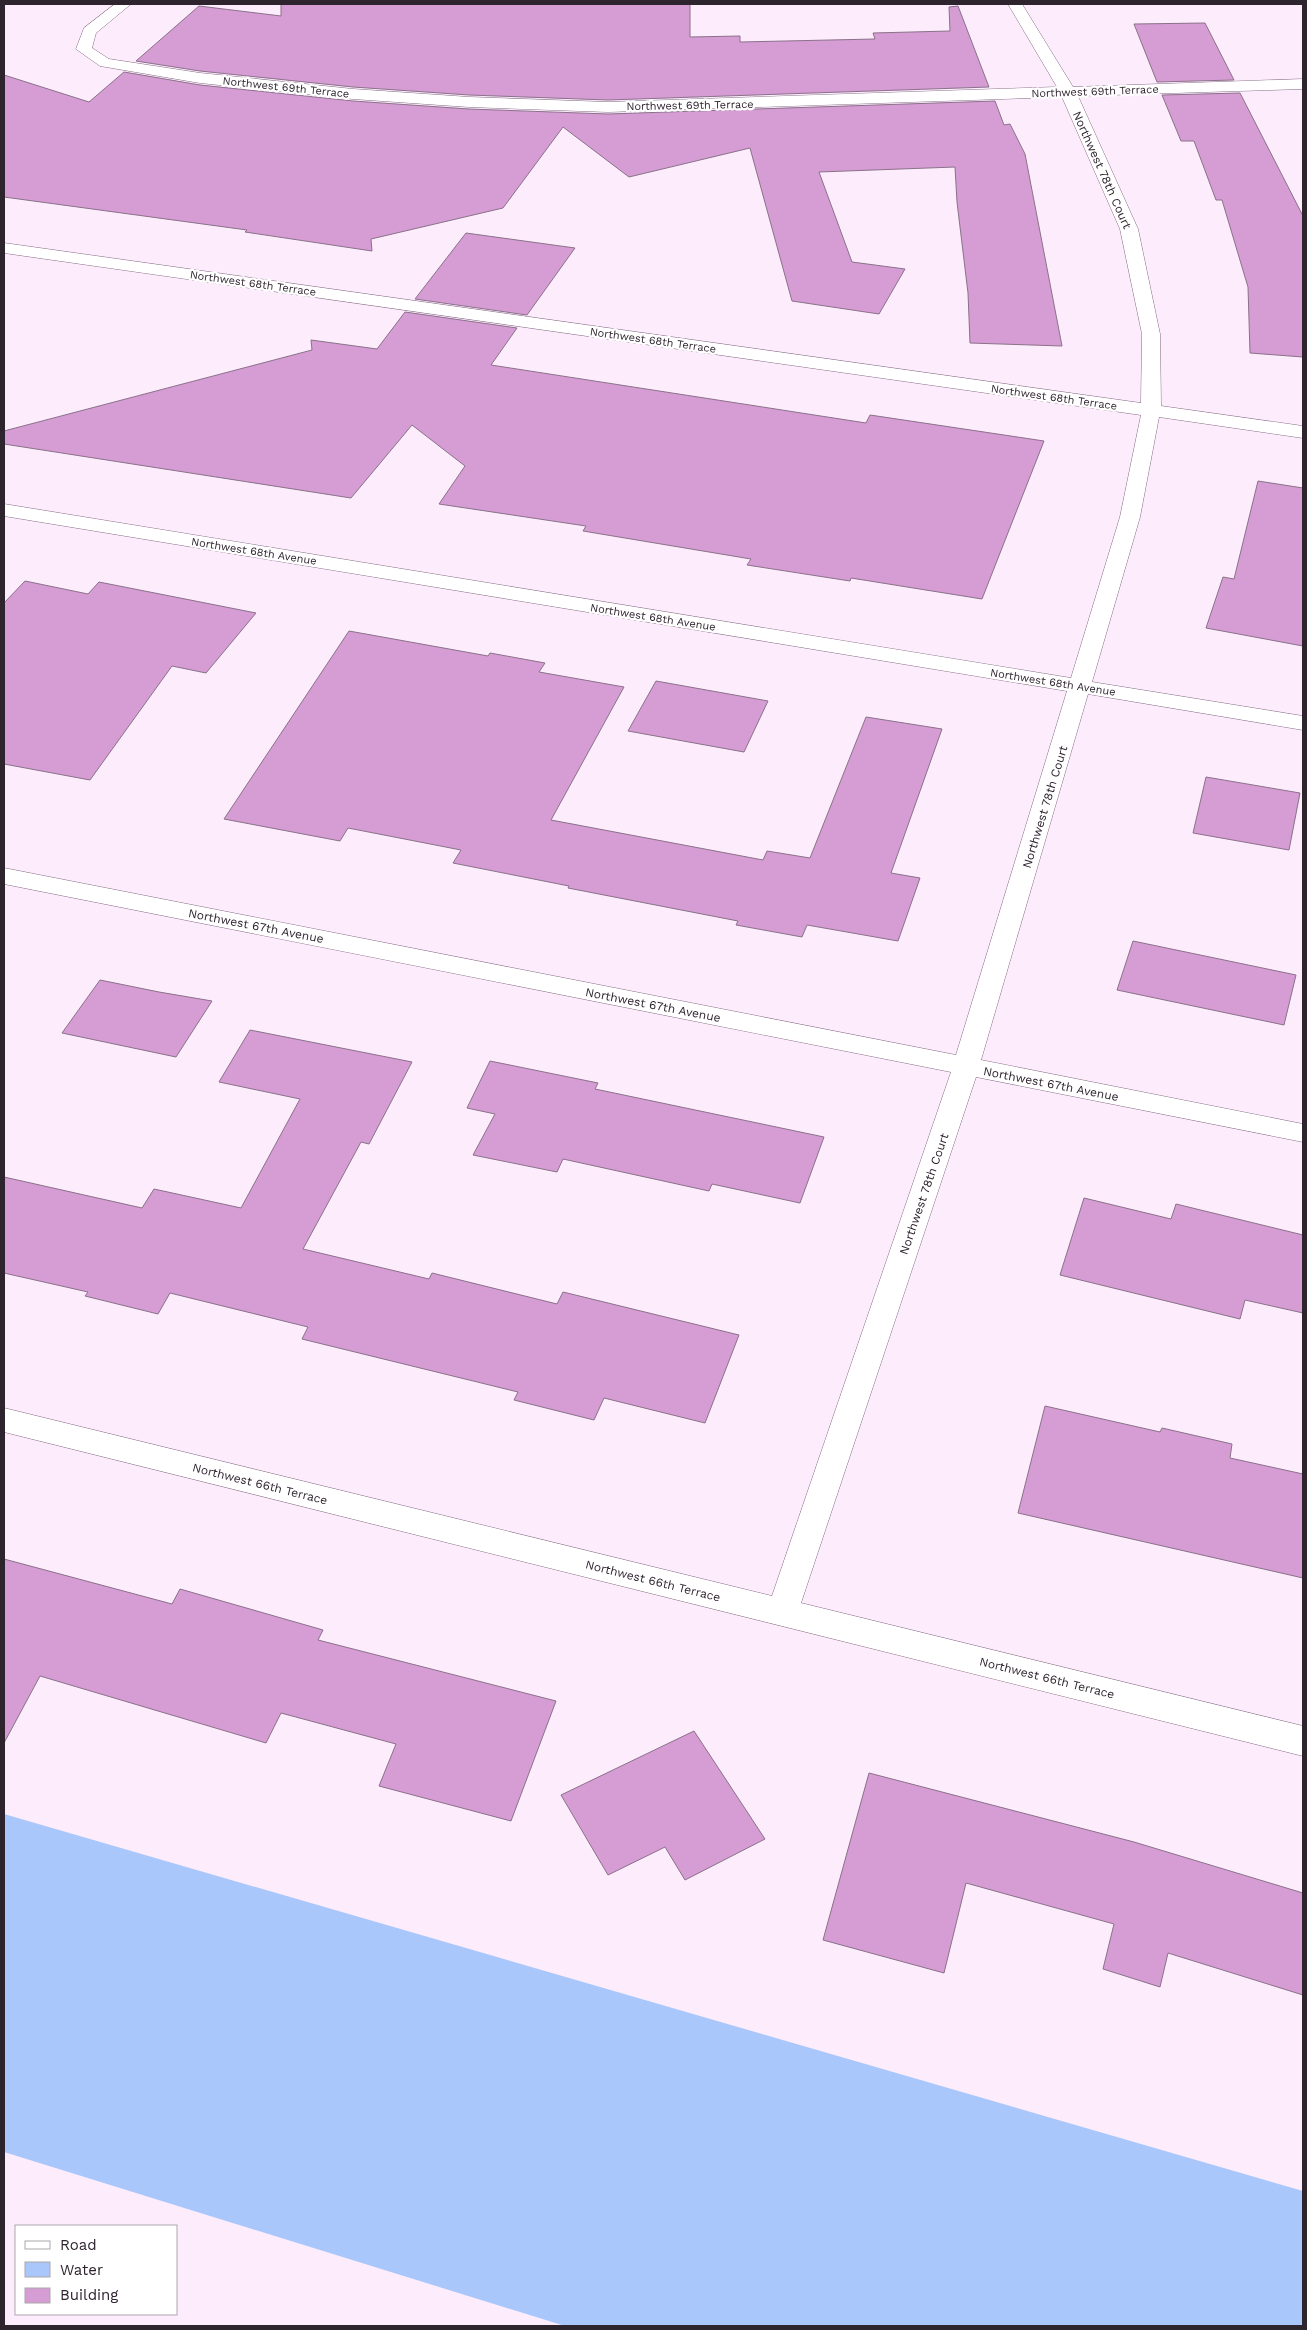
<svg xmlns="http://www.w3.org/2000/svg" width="1307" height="2330" font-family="'Work Sans',sans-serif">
  <rect width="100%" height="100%" fill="#fcecfc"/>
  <path fill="#aac7fb" d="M4,1814l1299,377v135h-738l-561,-174z"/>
  <path fill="#d59dd4" stroke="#8a7189" d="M281,4h409v33l50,-1v6l135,-3 -2,-6 77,-2 -1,-24 9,-1 31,81 -381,13 -139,-5 -116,-8 -153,-16 -64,-10 63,-55 82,10z
    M1205,23l29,57 -77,2 -23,-58z
    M124,72l76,13 153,16 116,8 139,5 387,-13 9,24 6,-1 15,30 37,192 -92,-3 -2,-50 -11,-91 -2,-35 -136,5 33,90 53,7 -26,45 -87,-13 -42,-153 -121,29 -66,-50 -60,81 -132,31 1,12 -127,-19 2,-2 -243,-33v-122l85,27z
    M1240,93l63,123v141l-53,-4 -2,-66 -26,-87h-6l-22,-59h-13l-19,-46z
    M466,233l109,15 -48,67 -112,-16z
    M405,312l112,16 -26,37 375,58 4,-8 174,26 -62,158 -131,-21 -1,3 -103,-16 4,-6 -168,-28 3,-5 -147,-22 26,-38 -53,-41 -61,73 -347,-54v-13l308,-81 -1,-10 66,9z
    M1258,481l45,7v158l-97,-18 17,-51 11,2z
    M25,581l63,13 11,-12 157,31 -50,60 -34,-7 -82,114 -86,-16v-161z
    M349,631l139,25 2,-3 55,10 -6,9 85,15 -73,133 212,40 4,-9 43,7 56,-141 76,12 -51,144 29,5 -22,63 -91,-16 -5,12 -66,-12 2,-4 -170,-33 1,-2 -116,-23 8,-13 -113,-22 -8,13 -116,-22z
    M656,681l112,20 -24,51 -116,-21z
    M1206,777l94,16 -11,57 -96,-17z
    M1133,941l163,34 -12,50 -167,-35z
    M100,980l59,12 53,9 -36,56 -114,-24z
    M250,1030l162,32 -43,82 -8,-2 -58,107 126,30 3,-6 125,31 6,-12 176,43 -34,88 -101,-25 -10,22 -80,-20 4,-8 -216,-53 6,-12 -138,-34 -12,21 -73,-18 3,-4 -84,-19v-96l138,31 12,-19 87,19 59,-109 -81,-17z
    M490,1061l108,22 -3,6 229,48 -24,66 -88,-19 -3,7 -146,-32 -6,13 -84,-17 22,-41 -28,-6z
    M1084,1198l87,21 5,-15 127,31v78l-58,-13 -5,19 -180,-44z
    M1045,1406l115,26 2,-4 70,16 -2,14 73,16v104l-285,-65z
    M4,1559l168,45 8,-15 143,41 -5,10 238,61 -45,120 -132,-35 17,-42 -115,-31 -15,30 -226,-67 -36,67z
    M694,1731l71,108 -80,41 -20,-33 -57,28 -47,-80z
    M869,1773l265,69 169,51v102l-135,-42 -8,34 -57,-18 11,-45 -148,-41 -22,90 -121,-33z"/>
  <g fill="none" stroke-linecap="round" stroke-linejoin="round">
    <defs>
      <path id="minor" d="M115,4h16l-35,29 -4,15 17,11 91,14 153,16 116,8 139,5 449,-15 -49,-83h14l51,83 230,-8v10l-225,7 60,133 22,105 1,72 142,20v12l-144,-21 -19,100 -48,165 211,34v14l-215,-36 -107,366 322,64v18l-327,-65 -175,526 502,123v30l-1299,-324v-24l768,188 179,-524 -947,-188v-16l952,187 111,-364 -1063,-175v-12l1067,174 49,-161 21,-102 -1137,-162v-10l1137,160 1,-69 -22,-105 -58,-132 -454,15 -139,-5 -116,-8 -153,-16 -100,-17 -24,-17 8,-21z"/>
    </defs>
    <use href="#minor" stroke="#856c84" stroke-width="1"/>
    <use href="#minor" fill="#fff" fill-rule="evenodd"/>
  </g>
  <g text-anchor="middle" stroke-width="4.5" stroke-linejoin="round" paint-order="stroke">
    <g font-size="11" fill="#2e242e" stroke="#fff">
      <text transform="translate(286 87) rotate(6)" y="4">Northwest 69th Terrace</text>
      <text transform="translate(1095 91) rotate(-2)" y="4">Northwest 69th Terrace</text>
      <text transform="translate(690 105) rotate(-1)" y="4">Northwest 69th Terrace</text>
      <text transform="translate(253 283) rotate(8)" y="4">Northwest 68th Terrace</text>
      <text transform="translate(653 340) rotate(8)" y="4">Northwest 68th Terrace</text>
      <text transform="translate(1054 397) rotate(8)" y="4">Northwest 68th Terrace</text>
      <text transform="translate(254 551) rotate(9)" y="4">Northwest 68th Avenue</text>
      <text transform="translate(653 617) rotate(9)" y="4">Northwest 68th Avenue</text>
      <text transform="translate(1053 682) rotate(9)" y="4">Northwest 68th Avenue</text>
    </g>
    <g font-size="12" fill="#2e242e" stroke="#fff">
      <text transform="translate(1102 170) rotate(66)" y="4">Northwest 78th Court</text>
      <text transform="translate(1045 807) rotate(-73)" y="4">Northwest 78th Court</text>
      <text transform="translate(256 926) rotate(11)" y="4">Northwest 67th Avenue</text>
      <text transform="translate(653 1005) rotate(11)" y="4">Northwest 67th Avenue</text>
      <text transform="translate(1051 1084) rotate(11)" y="4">Northwest 67th Avenue</text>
      <text transform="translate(924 1194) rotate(-71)" y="4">Northwest 78th Court</text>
      <text transform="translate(260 1484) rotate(14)" y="4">Northwest 66th Terrace</text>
      <text transform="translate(653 1581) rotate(14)" y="4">Northwest 66th Terrace</text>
      <text transform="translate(1047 1678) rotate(14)" y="4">Northwest 66th Terrace</text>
    </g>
  </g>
  <rect width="1307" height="2330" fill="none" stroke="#2e242e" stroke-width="10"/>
  <rect x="15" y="2225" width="162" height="90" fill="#ffffff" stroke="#aba7ab"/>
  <rect x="25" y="2241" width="25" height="8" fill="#ffffff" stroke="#aba7ab"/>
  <text x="60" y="2250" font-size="15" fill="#2e242e">Road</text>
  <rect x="25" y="2262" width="25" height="15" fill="#aac7fb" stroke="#aba7ab"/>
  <text x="60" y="2275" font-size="15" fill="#2e242e">Water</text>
  <rect x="25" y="2288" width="25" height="15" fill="#d59dd4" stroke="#aba7ab"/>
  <text x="60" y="2300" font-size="15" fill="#2e242e">Building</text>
</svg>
